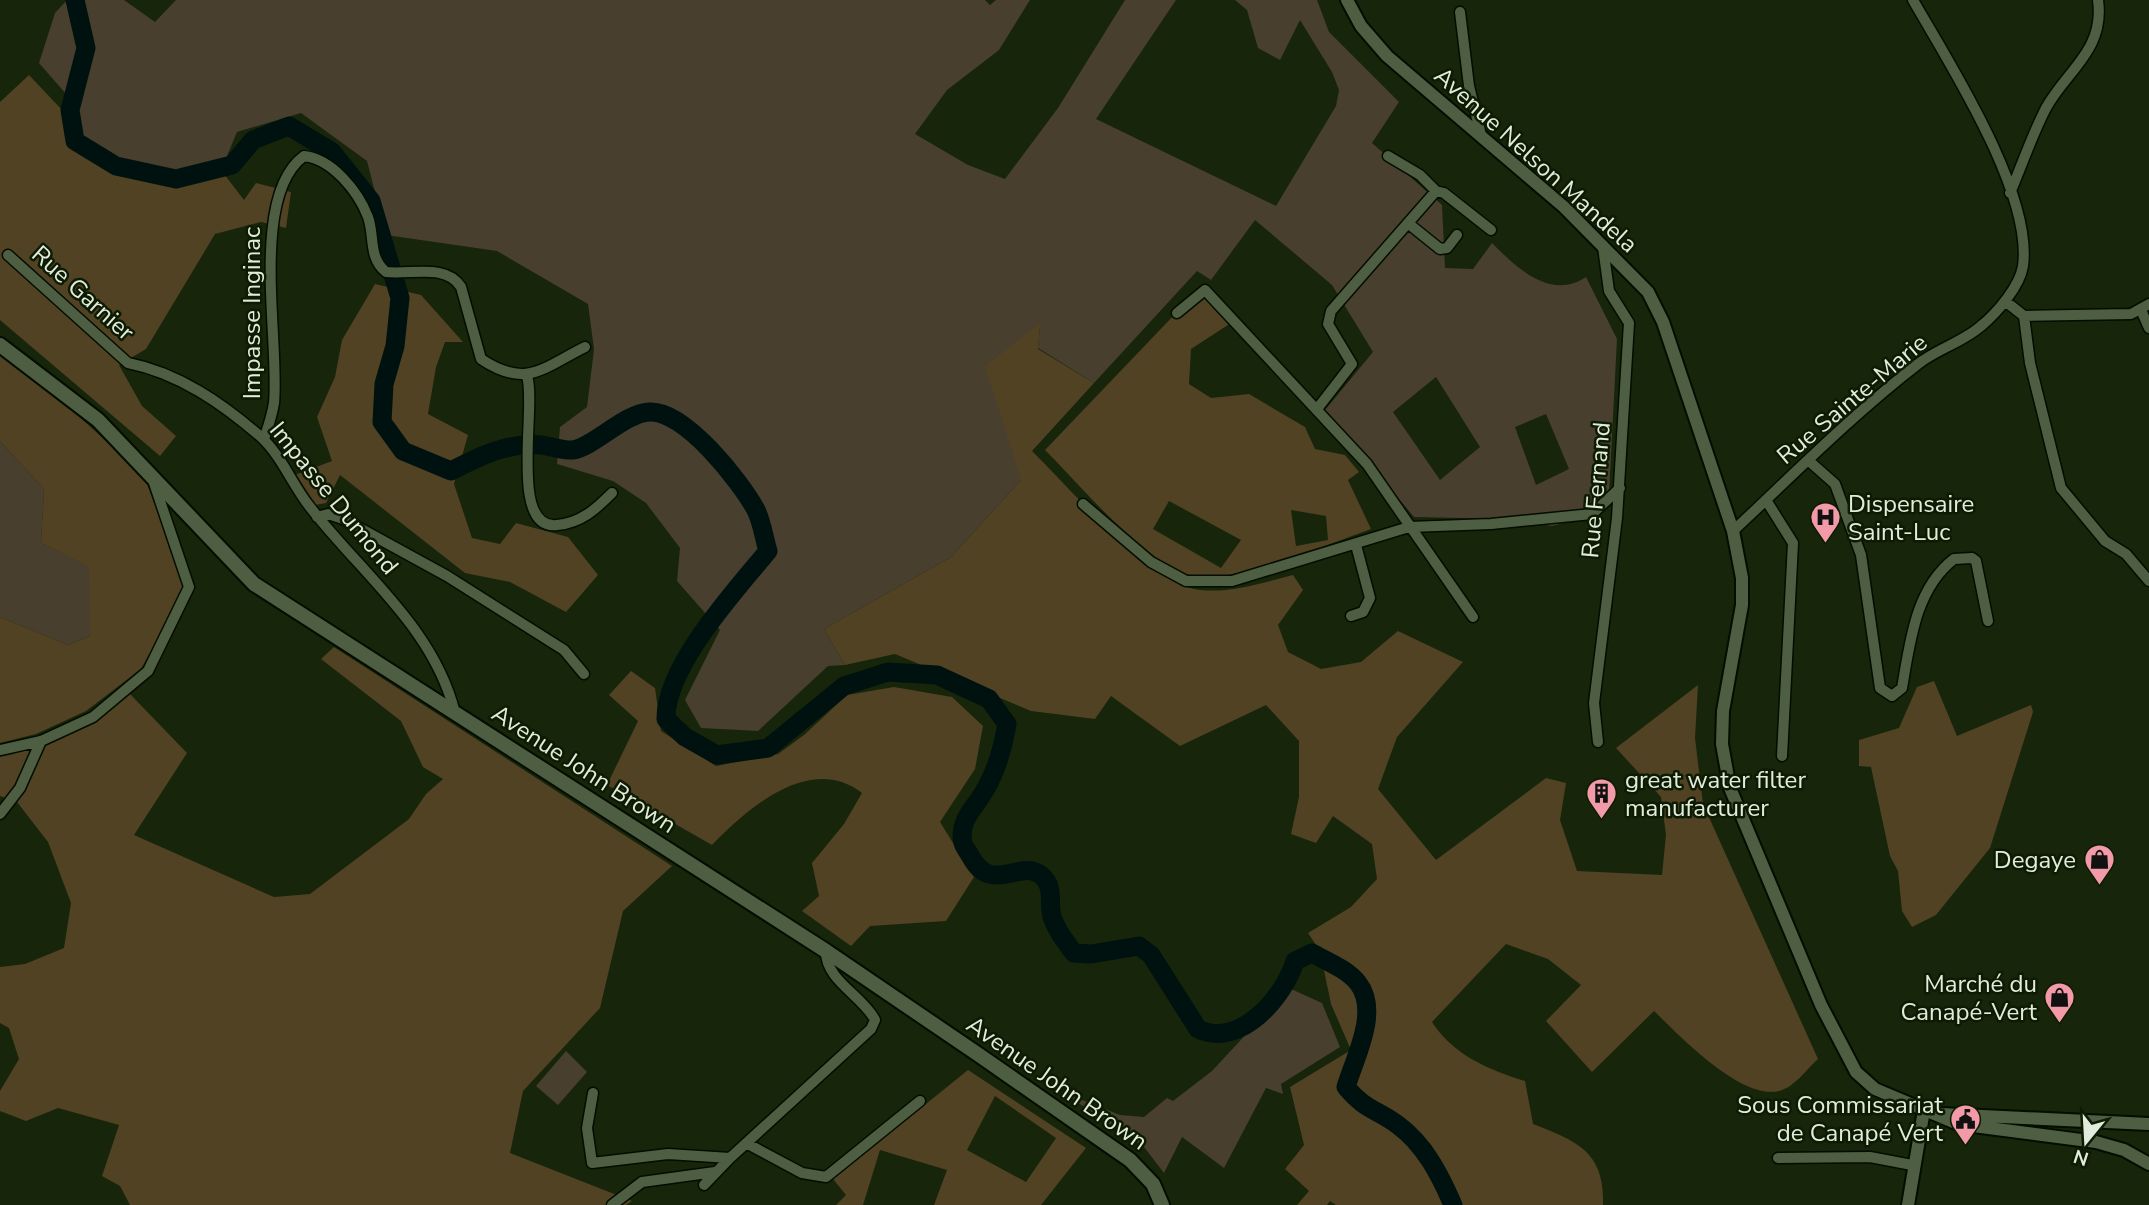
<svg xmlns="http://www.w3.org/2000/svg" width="2149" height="1205" font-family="'Nunito Sans',sans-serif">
  <rect width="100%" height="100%" fill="#17250b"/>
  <path fill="#483f2e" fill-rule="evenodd" d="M67,0h57l31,22 21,-22h809l5,5 6,-5h34l-31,50 -52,40 -32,44 53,31 37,14 53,-71 67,-108h51l-80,119 180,87 60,-100 3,-16 -7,-18 -32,-52 -20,40 -22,-12 -11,-38 -12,-10h82l12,32 70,70 -27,41 70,62 3,63 28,1 19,-26c24,24 58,58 94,34l31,62 -8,155 -20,22 -37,10 -42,-7 -96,-2 -89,-107 48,-58 -41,-67 -77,-65 -44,60 -14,-9 -103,112 -56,-35 2,-24 -19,156 -70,77 -127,72 21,36 -17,1 -70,65 -57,-3 -16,-28 35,-70 -43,-49 3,-33 -34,-45 -33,-22 -56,-17 3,-37 27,-20 7,-58 -6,-45 -91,-53 -111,-16 -19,-74 -66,-48 -64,19 -12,29 -50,13 -57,-14 -37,-24 -8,-34 -34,-39 16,-50zM1436,377l44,70 -40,33 -47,-68zM1546,414l23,55 -33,16 -21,-58z
    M0,441l44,48 -3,54 49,24v69l-22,9 -68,-28z
    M1289,988l33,15 18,44 -59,37 2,10 -17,-6 -42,80 -42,-31 -18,36 -20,-26 -82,-55 58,23 24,2 23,-19 6,3 39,-30z
    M566,1051l21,21 -29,33 -22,-19z"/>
  <path fill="#514224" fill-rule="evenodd" d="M29,75l34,36 6,30 47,29 66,13 42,-9 20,26 12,-17 35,9 -5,36 -25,-6 -46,12 -69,115 -27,16 23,41 34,30 -16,20 -160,-136v-218z
    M375,284l46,11 42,47h-18l-9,25 -8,47 40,21 -14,49 18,54 28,6 16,-21 52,14 30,38 -32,37 -56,-30 -45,-9 -125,-98 -14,28 -11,2 -20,-30 37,-14 -15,-44 18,-40 7,-37z
    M1198,290l33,33 -40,26 -2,35 22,14 38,-4 56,33 10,22 30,6 14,17 -11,8 23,49c-43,15 -139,57 -181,46 -45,-12 -110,-90 -145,-125zM1169,501l72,39 -20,28 -68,-39zM1291,510l35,6 2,24 -32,6z
    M1040,323l-2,26 56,34 -62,68c35,34 116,129 162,138 33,6 67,-6 99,-14l10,15 -25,35 10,27 33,17 40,-7 37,-31 65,31 -66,75 -19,52 58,71 110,-82 20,5 -6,37 17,51 85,4 4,-40 -5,-38 -45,-49 82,-63 -3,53 8,66 115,255c-10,9 -23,27 -36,31 -38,14 -103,-55 -128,-79l-62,61 -46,-51 35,-36 -33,-26 -42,-15 -74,78c21,33 57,48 93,59l8,43c44,17 72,28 70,81h-267l-6,-4 -3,4h-30l12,-14 -24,-22 19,-24 -14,-58 61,-37 -20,-46 -11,-53 -12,-18 43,-26 26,-28 -5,-35 -39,-28 -17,27 -25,-9 8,-37v-56l-33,-36 -86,41 -69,-50 -16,23 -64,-8 -136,-57 -50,11 -21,-36 127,-72 70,-77 -36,-114z
    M0,352l46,35 97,87 44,113 -46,82 -55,42 -50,23 -36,9v-126l68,28 22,-9 -1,-69 -48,-24 3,-54 -44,-48z
    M334,647l338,219 -49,45 -23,97 -77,83 -13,62 122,48 -6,4h-496l-10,-19 -18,-10 17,-51 -61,-17 -32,13 -26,-10v-20l19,-32 -10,-31 -9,-5v-56l25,-3 39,-16 7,-45 -23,-61 -31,-40 -17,-6v-39c51,-10 88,-34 130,-63l57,59 -53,82 140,62 36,-3 99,-75 17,-25 17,-15 -20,-12 -22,-46 -80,-62z
    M631,671l24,17 6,43 55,35 62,-12 26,-19 43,-40 47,-8 58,10 31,29 -8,43 -35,53 34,55 -28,44 -76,5 -19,20 -49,-35 17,-15 -7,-33 32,-39 18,-31c-52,-40 -114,15 -150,52l-105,-60 31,-64 -29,-26z
    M1934,681l23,55 74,-31 2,7 -43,136 -54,67 -24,12 -10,-16 -4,-40 -8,-15 -19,-89 -12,-1v-26l40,-12 18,-41z
    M968,1070l118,78 -45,57h-107l13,-35 -67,-20 -17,55h-27l10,-10 -13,-16zM995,1096l61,42 -30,44 -59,-32z"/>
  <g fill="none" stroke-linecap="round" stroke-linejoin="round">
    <path stroke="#00120f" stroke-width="19" d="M75,0l11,48 -16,62 5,31 41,25 60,13 56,-14 21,-25 36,-14 43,26 39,49 29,97 -5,48 -11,38 -2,38 21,29 48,20c29,-15 57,-29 90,-26 10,1 23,6 32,5 19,-2 52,-37 76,-38 35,-3 92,70 107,98 6,12 8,28 12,41 -33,40 -103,116 -102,168l19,18 32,18 51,-7 76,-62 44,-14 49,3 52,24 18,25c-4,23 -10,46 -22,66 -10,18 -27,30 -22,53 1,4 6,10 8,14 21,39 51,0 71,19 13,11 6,27 10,41 5,14 13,24 22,36l17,1 48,-8 12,9 47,74c42,20 86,-32 97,-68l17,-8c14,8 35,16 46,30 22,28 -3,74 -12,104 19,23 30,22 52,38 27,20 42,50 55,80"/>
    <defs>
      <path id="minor" d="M1460,12l9,74 12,49
        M1388,156l32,19 16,16
        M2010,193c12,-28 22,-58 36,-85 21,-38 59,-58 52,-108
        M1409,224l31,25 7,-1 10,-13
        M8,255l120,108c51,10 95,41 133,74 20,18 32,49 49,70 52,67 124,121 145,206
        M2005,301l19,15 107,-2 18,-10
        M2141,310l8,18
        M1177,313l28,-23 162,174 106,153
        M2024,316l6,47 31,125 44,53 21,13 23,27
        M527,376c10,29 -19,155 30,149 24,-2 39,-16 55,-32
        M1317,409l35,-45 -24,-40 3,-13 105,-120 8,2 47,37
        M264,439c4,-12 8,-23 10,-36 6,-62 -25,-207 30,-247 28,3 54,35 64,61 7,20 0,40 18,55 25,3 60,-9 75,15l20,72c45,30 62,9 104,-12
        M1809,461l26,23 26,71 19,133 12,8 10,-8c8,-45 13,-99 52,-129l18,-1 4,3 12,60
        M1766,500l27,43 -11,213
        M1083,504l68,58 35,19h46l177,-54 82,-3 101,-10 28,-26
        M317,517l11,-3 15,5 104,57 117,74 20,24
        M1733,531c60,-56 119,-116 185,-167 19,-15 45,-22 63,-38 16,-13 39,-40 42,-60 10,-73 -74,-203 -110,-266
        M1351,616l12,-4 7,-14 -14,-53
        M1598,742l-4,-39 23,-185 12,-195 -20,-32 -6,-44
        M0,750l41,-9 52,-24 55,-46 41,-84 -35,-104
        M0,814l20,-26 21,-47
        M593,1093l-6,35 5,35 76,-9 62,4
        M746,1143l56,30 24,4 94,-76
        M1778,1158l92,-1 42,8
        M704,1185l26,-27 141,-129 4,-9c-12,-24 -50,-40 -49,-69
        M612,1205l30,-23 73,-10"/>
      <path id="tertiary" d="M1347,0l14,26 26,30 177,151 84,85 15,30 70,209 9,47v27l-19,106 -1,33 8,44 91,217 35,67 19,17 83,35 138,18 28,8 25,14
        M1941,1114l208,10
        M1908,1205l16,-95"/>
      <path id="secondary" d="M0,345l98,75 156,164 572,367 153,104 151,105 23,24 9,21"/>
    </defs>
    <use href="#minor" stroke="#030d00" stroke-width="13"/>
    <use href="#tertiary" stroke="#030d00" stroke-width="16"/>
    <use href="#secondary" stroke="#030d00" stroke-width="18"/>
    <use href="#minor" stroke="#4e5e42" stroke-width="10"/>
    <use href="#tertiary" stroke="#4e5e42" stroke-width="12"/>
    <use href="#secondary" stroke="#4e5e42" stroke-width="14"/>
  </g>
  <defs>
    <symbol id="hospital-pin" viewBox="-11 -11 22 30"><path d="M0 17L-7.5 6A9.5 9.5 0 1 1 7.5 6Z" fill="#f39aa8" stroke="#0e1b03"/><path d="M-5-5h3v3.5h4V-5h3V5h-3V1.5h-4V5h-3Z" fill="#111"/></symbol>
    <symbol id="building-pin" viewBox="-11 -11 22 30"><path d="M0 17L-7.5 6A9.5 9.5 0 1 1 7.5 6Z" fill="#f39aa8" stroke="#0e1b03"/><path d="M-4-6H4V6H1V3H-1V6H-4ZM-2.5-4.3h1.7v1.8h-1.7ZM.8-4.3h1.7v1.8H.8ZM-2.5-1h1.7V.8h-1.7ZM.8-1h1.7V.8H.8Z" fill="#111"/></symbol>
    <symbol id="shop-pin" viewBox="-11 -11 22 30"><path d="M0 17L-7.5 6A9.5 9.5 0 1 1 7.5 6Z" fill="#f39aa8" stroke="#0e1b03"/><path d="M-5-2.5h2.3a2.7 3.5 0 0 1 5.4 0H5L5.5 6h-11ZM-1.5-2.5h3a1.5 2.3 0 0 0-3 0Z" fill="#111"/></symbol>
    <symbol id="civic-pin" viewBox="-11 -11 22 30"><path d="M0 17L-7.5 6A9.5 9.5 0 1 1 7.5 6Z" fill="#f39aa8" stroke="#0e1b03"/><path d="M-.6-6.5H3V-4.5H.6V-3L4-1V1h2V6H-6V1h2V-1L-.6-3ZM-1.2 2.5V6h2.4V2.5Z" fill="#111"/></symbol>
  </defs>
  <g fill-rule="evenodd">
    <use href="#hospital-pin" x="1808" y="500" width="35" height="47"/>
    <use href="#building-pin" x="1584" y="776" width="35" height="47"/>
    <use href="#shop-pin" x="2082" y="842" width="35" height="47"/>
    <use href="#shop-pin" x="2042" y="980" width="35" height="47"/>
    <use href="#civic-pin" x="1948" y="1102" width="35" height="47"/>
  </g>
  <g text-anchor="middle" stroke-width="5" stroke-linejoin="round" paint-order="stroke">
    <g font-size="24" fill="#e2ecdc" stroke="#0e1b03">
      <text transform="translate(1536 160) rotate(42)" y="8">Avenue Nelson Mandela</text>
      <text transform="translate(83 293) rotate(42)" y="8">Rue Garnier</text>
      <text transform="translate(252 313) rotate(-90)" y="8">Impasse Inginac</text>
      <text transform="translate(1852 399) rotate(-40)" y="8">Rue Sainte-Marie</text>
      <text transform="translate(1596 490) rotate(-85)" y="8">Rue Fernand</text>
      <text transform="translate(334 498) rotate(51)" y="8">Impasse Dumond</text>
      <text transform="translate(584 769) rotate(33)" y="8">Avenue John Brown</text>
      <text transform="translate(1057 1083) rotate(35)" y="8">Avenue John Brown</text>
    </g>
    <g font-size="24" fill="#e2ecdc" stroke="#0e1b03" text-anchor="end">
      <text x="1848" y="512" text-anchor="start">Dispensaire<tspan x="1848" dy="28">Saint-Luc</tspan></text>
      <text x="1625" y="788" text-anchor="start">great water filter<tspan x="1625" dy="28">manufacturer</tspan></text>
      <text x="2076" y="868">Degaye</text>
      <text x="2037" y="992">Marché du<tspan x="2037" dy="28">Canapé-Vert</tspan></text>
      <text x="1943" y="1113">Sous Commissariat<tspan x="1943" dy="28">de Canapé Vert</tspan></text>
    </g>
  </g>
  <g transform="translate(2086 1142) rotate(198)" stroke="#0e1b03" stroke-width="5" paint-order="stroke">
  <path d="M0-5L12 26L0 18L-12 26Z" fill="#e2ecdc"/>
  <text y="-10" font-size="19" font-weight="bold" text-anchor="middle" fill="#e2ecdc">N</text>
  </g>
</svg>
